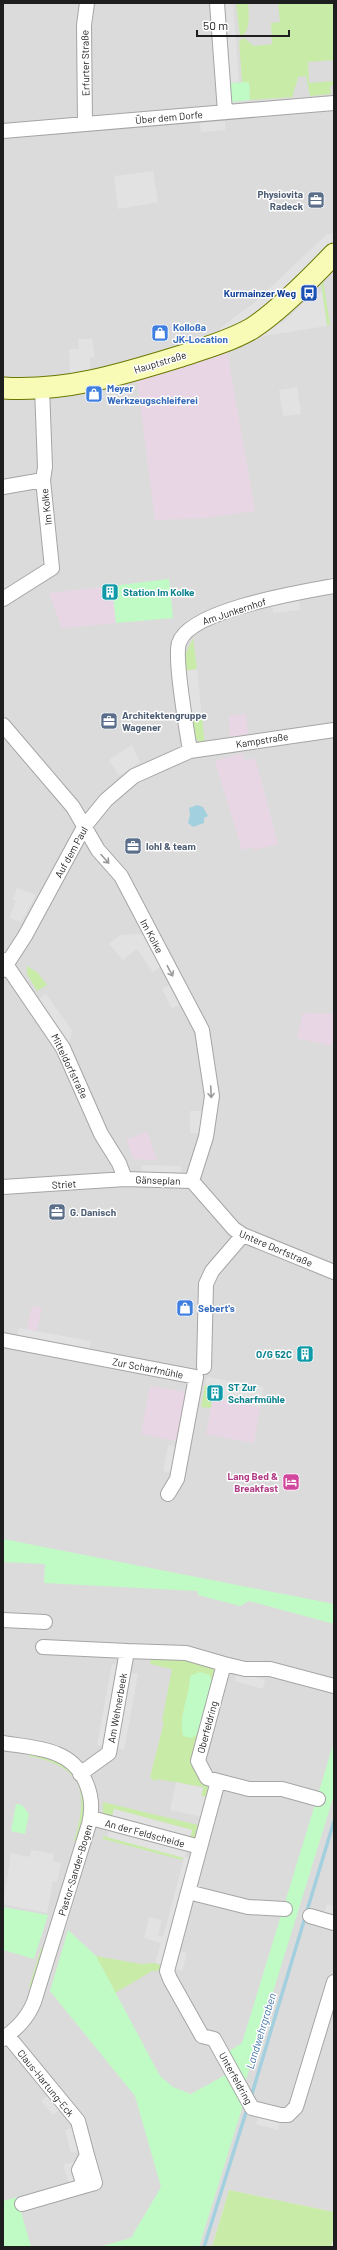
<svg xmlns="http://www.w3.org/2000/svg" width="337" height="2250" font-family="Barlow,sans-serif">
  <rect width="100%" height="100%" fill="#efece4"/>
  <path fill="#dcdbdb" d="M3,3h331v2209l-105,-22 -17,57h-209z"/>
  <path fill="#e9d6e5" d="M227,351l28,160 -51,7 -49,2 -18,-142z
    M112,586l4,37 -54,5 -13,-35z
    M246,714l2,20 -18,4 -1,-22z
    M242,753l3,8 10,-3 23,86 -24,6 -2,-3 -10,3 -27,-89z
    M303,1013l31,1v20l-3,12 -34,-8z
    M147,1132l10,28 -23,-1 -8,-19z
    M32,1306l10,2 -5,23 -10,-2z
    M150,1386l36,6 -10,49 -35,-7z
    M213,1398l47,9 -6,36 -48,-9z"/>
  <path fill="#c8eba8" d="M236,3h12c1,10 3,31 -8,33z
    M278,3h56v57l-26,2 1,21 25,-2v4l-4,1 1,8 -21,2 -4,-20 -8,1c-1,8 -5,12 -5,20l-43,3 -1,-18h-7l-3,-41 5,-3 10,8 18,-2 -1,-21 9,-1z
    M323,280l7,44 -3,2 -6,-41z
    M193,638l4,31 -13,2 1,-16z
    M202,718l3,27 -12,-8 -3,-18z
    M27,966l11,7 9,12 -10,6 -10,-17z
    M205,1385l8,2 -2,21 -10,-1z
    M145,1656l48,1 24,10 -22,99 16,27 -1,5 -9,-2 2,-9 -46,-8 -1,2 -3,-1 -3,-3 14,-55 -2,-1 10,-52 -22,-5 1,-6 -6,1z
    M29,1753l32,9 12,11 11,19 2,16 -9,34 -3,-1c15,-49 10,-74 -45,-85z
    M103,1802l99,24 -4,10 -8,2 2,-8 -78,-21 -2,9 -9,-3z
    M103,1836l80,21 -1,3 -79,-21z
    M41,1948l3,1 -12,39 -3,-1z
    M96,1956l45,8 14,-1 9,3v4l-12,1 -37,22z
    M229,2190l105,22v25l-3,10h-119z"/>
  <path fill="#c0fbc5" d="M249,82l1,18 -19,2 -3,-19z
    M169,579l4,39 -57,5 -4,-37z
    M3,1539l331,65v20l-85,-23 -9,5 -42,-11v-4l-154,-8 1,-19 -42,-2z
    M200,1672l10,3 2,9 -15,51 -6,3 -8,-2c-5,-21 7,-40 7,-60z
    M334,1742v53l-90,291 -18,-33 16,-10z
    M16,1804l6,1 7,9 -4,20 -14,-3z
    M3,1907l45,8 -14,44 -31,-9z
    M68,1930l28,26 64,120 13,11 18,7 36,-20 17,28 -45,145h-100l32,-9 30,-51 -26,-91 -85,-105z
    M17,2197l14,50h-28v-46z"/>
  <path fill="#e2e2e2" d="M223,3h10l6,79 -11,1z
    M225,121v9l-24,2 -1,-9z
    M153,171l5,31 -40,7 -4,-33z
    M327,234h7v11l-63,61 -50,30 -1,-8 34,-25z
    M322,291l5,35 -77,12 29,-17 3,2 24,-22z
    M78,339h14l3,18 -5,1v14l-20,1 -1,-24h10z
    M297,387l4,27 -18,2 -4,-26z
    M299,598l1,12 -27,3 -1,-9z
    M197,669l5,49 -12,1 -6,-48z
    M132,745l8,17 -21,14 -10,-16z
    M17,888l19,7 -15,27 -12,-4 7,-17 -3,-2z
    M145,934l15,33 -7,5 -16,-23 -14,11 -14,-16 11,-9z
    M169,985l10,20 -7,3 -10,-19z
    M46,994l26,36 -3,16 -31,-46z
    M190,1111h12l1,22h-13z
    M142,1165l39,1v10l-39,-1z
    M19,1328l72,13 -2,10 -72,-14z
    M207,1377l57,10 -4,20 -42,-8 2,-11 -15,-3z
    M168,1445l10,2 -5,26 -10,-2z
    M112,1664l18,4 -1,4 9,2 -14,76 -27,-5z
    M237,1672l28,8 -2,9 -28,-8z
    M176,1782l27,6 -2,8 6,1 -5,20 -32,-7z
    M114,1809l78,21 -7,27 8,2 -23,89 17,5 -5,18 -27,-8 6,-20 -17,-5 5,-21 13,3 -4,15 5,2 21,-79 -77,-21z
    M31,1850l23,4 -1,7 8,2 -4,19 -4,-1 -6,32 -44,-9 8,-51 19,4z
    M77,1878l4,1 -16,52 -4,-1z
    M327,1904l7,2v11l-10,-3z
    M50,2094l11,14 -8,7 -12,-14z
    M259,2115l21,6 -2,9 -22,-6z
    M76,2127l6,23 -11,3 -6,-23z
    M77,2161v19l-3,4 -4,2 -7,-21z"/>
  <path fill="#a3d0de" d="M197,805l6,2 5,9 -4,2v5l-11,4 -5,-4 2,-8 -1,-7z"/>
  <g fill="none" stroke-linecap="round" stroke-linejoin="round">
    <path stroke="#a3d0de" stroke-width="3.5" d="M251,2097l83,-276
      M204,2247l43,-138"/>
    <defs>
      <path id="street" d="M217,3l8,109
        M85,124l-1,-99 3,-22
        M3,131l331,-28
        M3,487l40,-7
        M3,599l49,-31 -9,-88 2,-13 -3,-79
        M3,725l70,82 25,43 23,26 81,154 10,66 -6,41 -14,44
        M190,751c-3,-20 -16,-93 -11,-108 10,-33 122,-51 155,-57
        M3,960l60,88 38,86 18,29 6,16
        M3,970l22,-34 59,-109 22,-27 28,-24 56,-25 144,-21
        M192,1181l42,48 9,6 91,37
        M3,1187l122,-8 67,2
        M3,1340l193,37 -19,102 -9,15
        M204,1367l2,-83 6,-13 31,-36
        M3,1620l42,2
        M43,1647l84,4
        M3,1743c18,3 38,4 54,11 28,11 39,43 32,70l-55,178c-7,17 -17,26 -31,37
        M80,1774l29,-21 18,-102 59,2 38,11
        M218,1781l31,8h33l36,10
        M91,1818l109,29
        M188,1892l-21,79 3,8 32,57 12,3 38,69 29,7h7l8,-8 38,-125
        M285,1909l-37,-2 -60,-15 30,-111 -11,-3 -9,-17 26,-97 21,5h25l64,17
        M310,1916l24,7
        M8,2036l70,85 9,34 -8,15 5,16 11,-3 -8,-28
        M22,2204l62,-18"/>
      <path id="secondary" d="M3,388c61,4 117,-13 175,-31 24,-8 50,-15 73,-28 27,-17 60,-51 83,-75"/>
    </defs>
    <use href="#street" stroke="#a5a5a5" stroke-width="16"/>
    <use href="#secondary" stroke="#6a7802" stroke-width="23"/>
    <use href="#street" stroke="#fff" stroke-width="14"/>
    <use href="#secondary" stroke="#f7fbb6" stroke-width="21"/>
  </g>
  <defs><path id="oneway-shaft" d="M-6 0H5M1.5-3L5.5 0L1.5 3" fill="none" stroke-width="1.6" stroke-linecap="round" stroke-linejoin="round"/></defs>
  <g stroke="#9a9a9a">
    <use href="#oneway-shaft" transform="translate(105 859) rotate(48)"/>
    <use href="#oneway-shaft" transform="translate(170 971) rotate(62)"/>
    <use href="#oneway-shaft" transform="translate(211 1092) rotate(87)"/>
  </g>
  <defs>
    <symbol id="office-square" viewBox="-11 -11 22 22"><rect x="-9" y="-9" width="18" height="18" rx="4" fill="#5c6f8a" stroke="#fff"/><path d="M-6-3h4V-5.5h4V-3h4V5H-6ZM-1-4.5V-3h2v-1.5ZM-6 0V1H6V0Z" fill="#fff"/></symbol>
    <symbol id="bus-square" viewBox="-11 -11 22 22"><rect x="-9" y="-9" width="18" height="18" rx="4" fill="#1a4fb4" stroke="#fff"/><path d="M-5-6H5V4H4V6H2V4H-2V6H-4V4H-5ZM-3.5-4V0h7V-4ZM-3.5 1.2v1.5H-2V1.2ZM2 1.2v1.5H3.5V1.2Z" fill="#fff"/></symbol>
    <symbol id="shop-square" viewBox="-11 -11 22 22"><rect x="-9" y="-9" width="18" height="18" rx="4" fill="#3f7fe0" stroke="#fff"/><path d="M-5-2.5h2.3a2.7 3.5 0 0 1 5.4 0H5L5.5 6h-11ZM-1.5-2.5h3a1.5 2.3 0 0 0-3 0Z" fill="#fff"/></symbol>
    <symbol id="building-square" viewBox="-11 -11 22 22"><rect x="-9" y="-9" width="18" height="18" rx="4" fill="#0f9aa8" stroke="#fff"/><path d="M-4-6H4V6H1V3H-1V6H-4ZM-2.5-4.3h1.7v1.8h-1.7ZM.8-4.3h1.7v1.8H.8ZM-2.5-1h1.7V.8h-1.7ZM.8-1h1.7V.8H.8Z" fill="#fff"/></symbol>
    <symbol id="hotel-square" viewBox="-11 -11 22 22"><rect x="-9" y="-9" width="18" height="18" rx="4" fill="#d1479c" stroke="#fff"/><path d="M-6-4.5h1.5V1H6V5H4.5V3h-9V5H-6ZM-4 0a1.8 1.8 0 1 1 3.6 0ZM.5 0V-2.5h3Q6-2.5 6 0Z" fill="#fff"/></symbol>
  </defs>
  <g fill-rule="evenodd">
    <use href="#office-square" x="306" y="190" width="20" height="20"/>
    <use href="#bus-square" x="299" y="283" width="20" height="20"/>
    <use href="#shop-square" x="150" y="323" width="20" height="20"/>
    <use href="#shop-square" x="84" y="384" width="20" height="20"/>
    <use href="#building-square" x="100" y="582" width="20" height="20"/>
    <use href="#office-square" x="99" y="711" width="20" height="20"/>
    <use href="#office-square" x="123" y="836" width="20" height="20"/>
    <use href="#office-square" x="47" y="1202" width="20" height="20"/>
    <use href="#shop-square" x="175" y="1298" width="20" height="20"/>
    <use href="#building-square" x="295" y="1344" width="20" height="20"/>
    <use href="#building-square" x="205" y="1383" width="20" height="20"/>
    <use href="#hotel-square" x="281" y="1472" width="20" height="20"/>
  </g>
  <g text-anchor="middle" stroke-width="3" stroke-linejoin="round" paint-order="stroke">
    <g font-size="10" fill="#1e1e1e" stroke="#fff">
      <text transform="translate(85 63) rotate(-91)" y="4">Erfurter Straße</text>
      <text transform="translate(169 117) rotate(-5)" y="4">Über dem Dorfe</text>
      <text transform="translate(160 362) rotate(-17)" y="4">Hauptstraße</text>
      <text transform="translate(46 507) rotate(-96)" y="4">Im Kolke</text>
      <text transform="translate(234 611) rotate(-18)" y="4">Am Junkernhof</text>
      <text transform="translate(262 740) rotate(-9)" y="4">Kampstraße</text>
      <text transform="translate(71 852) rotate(-61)" y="4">Auf dem Paul</text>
      <text transform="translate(152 936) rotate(62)" y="4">Im Kolke</text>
      <text transform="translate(70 1066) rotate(64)" y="4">Mitteldorfstraße</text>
      <text transform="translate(158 1180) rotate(2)" y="4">Gänseplan</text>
      <text transform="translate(64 1184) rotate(-3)" y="4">Striet</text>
      <text transform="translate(276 1248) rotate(23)" y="4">Untere Dorfstraße</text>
      <text transform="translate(148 1368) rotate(11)" y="4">Zur Scharfmühle</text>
      <text transform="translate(117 1708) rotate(-80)" y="4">Am Wehnerbeek</text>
      <text transform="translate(207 1727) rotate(-75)" y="4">Oberfeldring</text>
      <text transform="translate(145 1833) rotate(15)" y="4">An der Feldscheide</text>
      <text transform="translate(75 1870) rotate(-73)" y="4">Pastor-Sander-Bogen</text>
      <text transform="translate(236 2078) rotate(61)" y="4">Unterfeldring</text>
      <text transform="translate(46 2083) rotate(51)" y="4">Claus-Hartung-Eck</text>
    </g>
    <g font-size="10" font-weight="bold" fill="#4e5e75" stroke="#fff" text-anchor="start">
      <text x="303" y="198" text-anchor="end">Physiovita<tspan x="303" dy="12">Radeck</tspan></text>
      <text x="122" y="719">Architektengruppe<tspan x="122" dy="12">Wagener</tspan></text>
      <text x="146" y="850">lohl &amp; team</text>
      <text x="70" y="1216">G. Danisch</text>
    </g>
    <g font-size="10" font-weight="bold" fill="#164399" stroke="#fff" text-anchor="end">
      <text x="296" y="297">Kurmainzer Weg</text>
    </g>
    <g font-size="10" font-weight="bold" fill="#366cbe" stroke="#fff" text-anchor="start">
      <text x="173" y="331">Kolloßa<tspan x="173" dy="12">JK-Location</tspan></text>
      <text x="107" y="392">Meyer<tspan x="107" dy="12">Werkzeugschleiferei</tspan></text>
      <text x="198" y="1312">Sebert's</text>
    </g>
    <g font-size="10" font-weight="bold" fill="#0d838f" stroke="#fff" text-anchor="start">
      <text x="123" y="596">Station Im Kolke</text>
      <text x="292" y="1358" text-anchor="end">O/G 52C</text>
      <text x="228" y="1391">ST Zur<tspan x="228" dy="12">Scharfmühle</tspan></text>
    </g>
    <g font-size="10" font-weight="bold" fill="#b23c85" stroke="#fff" text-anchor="end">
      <text x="278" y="1480">Lang Bed &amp;<tspan x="278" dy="12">Breakfast</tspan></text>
    </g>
    <g font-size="11" font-style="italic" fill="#4576a8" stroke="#fff">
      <text transform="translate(261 2031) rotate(-73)" y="4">Landwehrgraben</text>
    </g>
  </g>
  <rect width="337" height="2250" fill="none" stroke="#1e1e1e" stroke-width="8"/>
  <path d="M197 30v6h92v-6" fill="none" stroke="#1e1e1e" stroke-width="2"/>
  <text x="203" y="30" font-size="12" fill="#1e1e1e" stroke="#ffffff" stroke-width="3" paint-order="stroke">50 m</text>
</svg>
